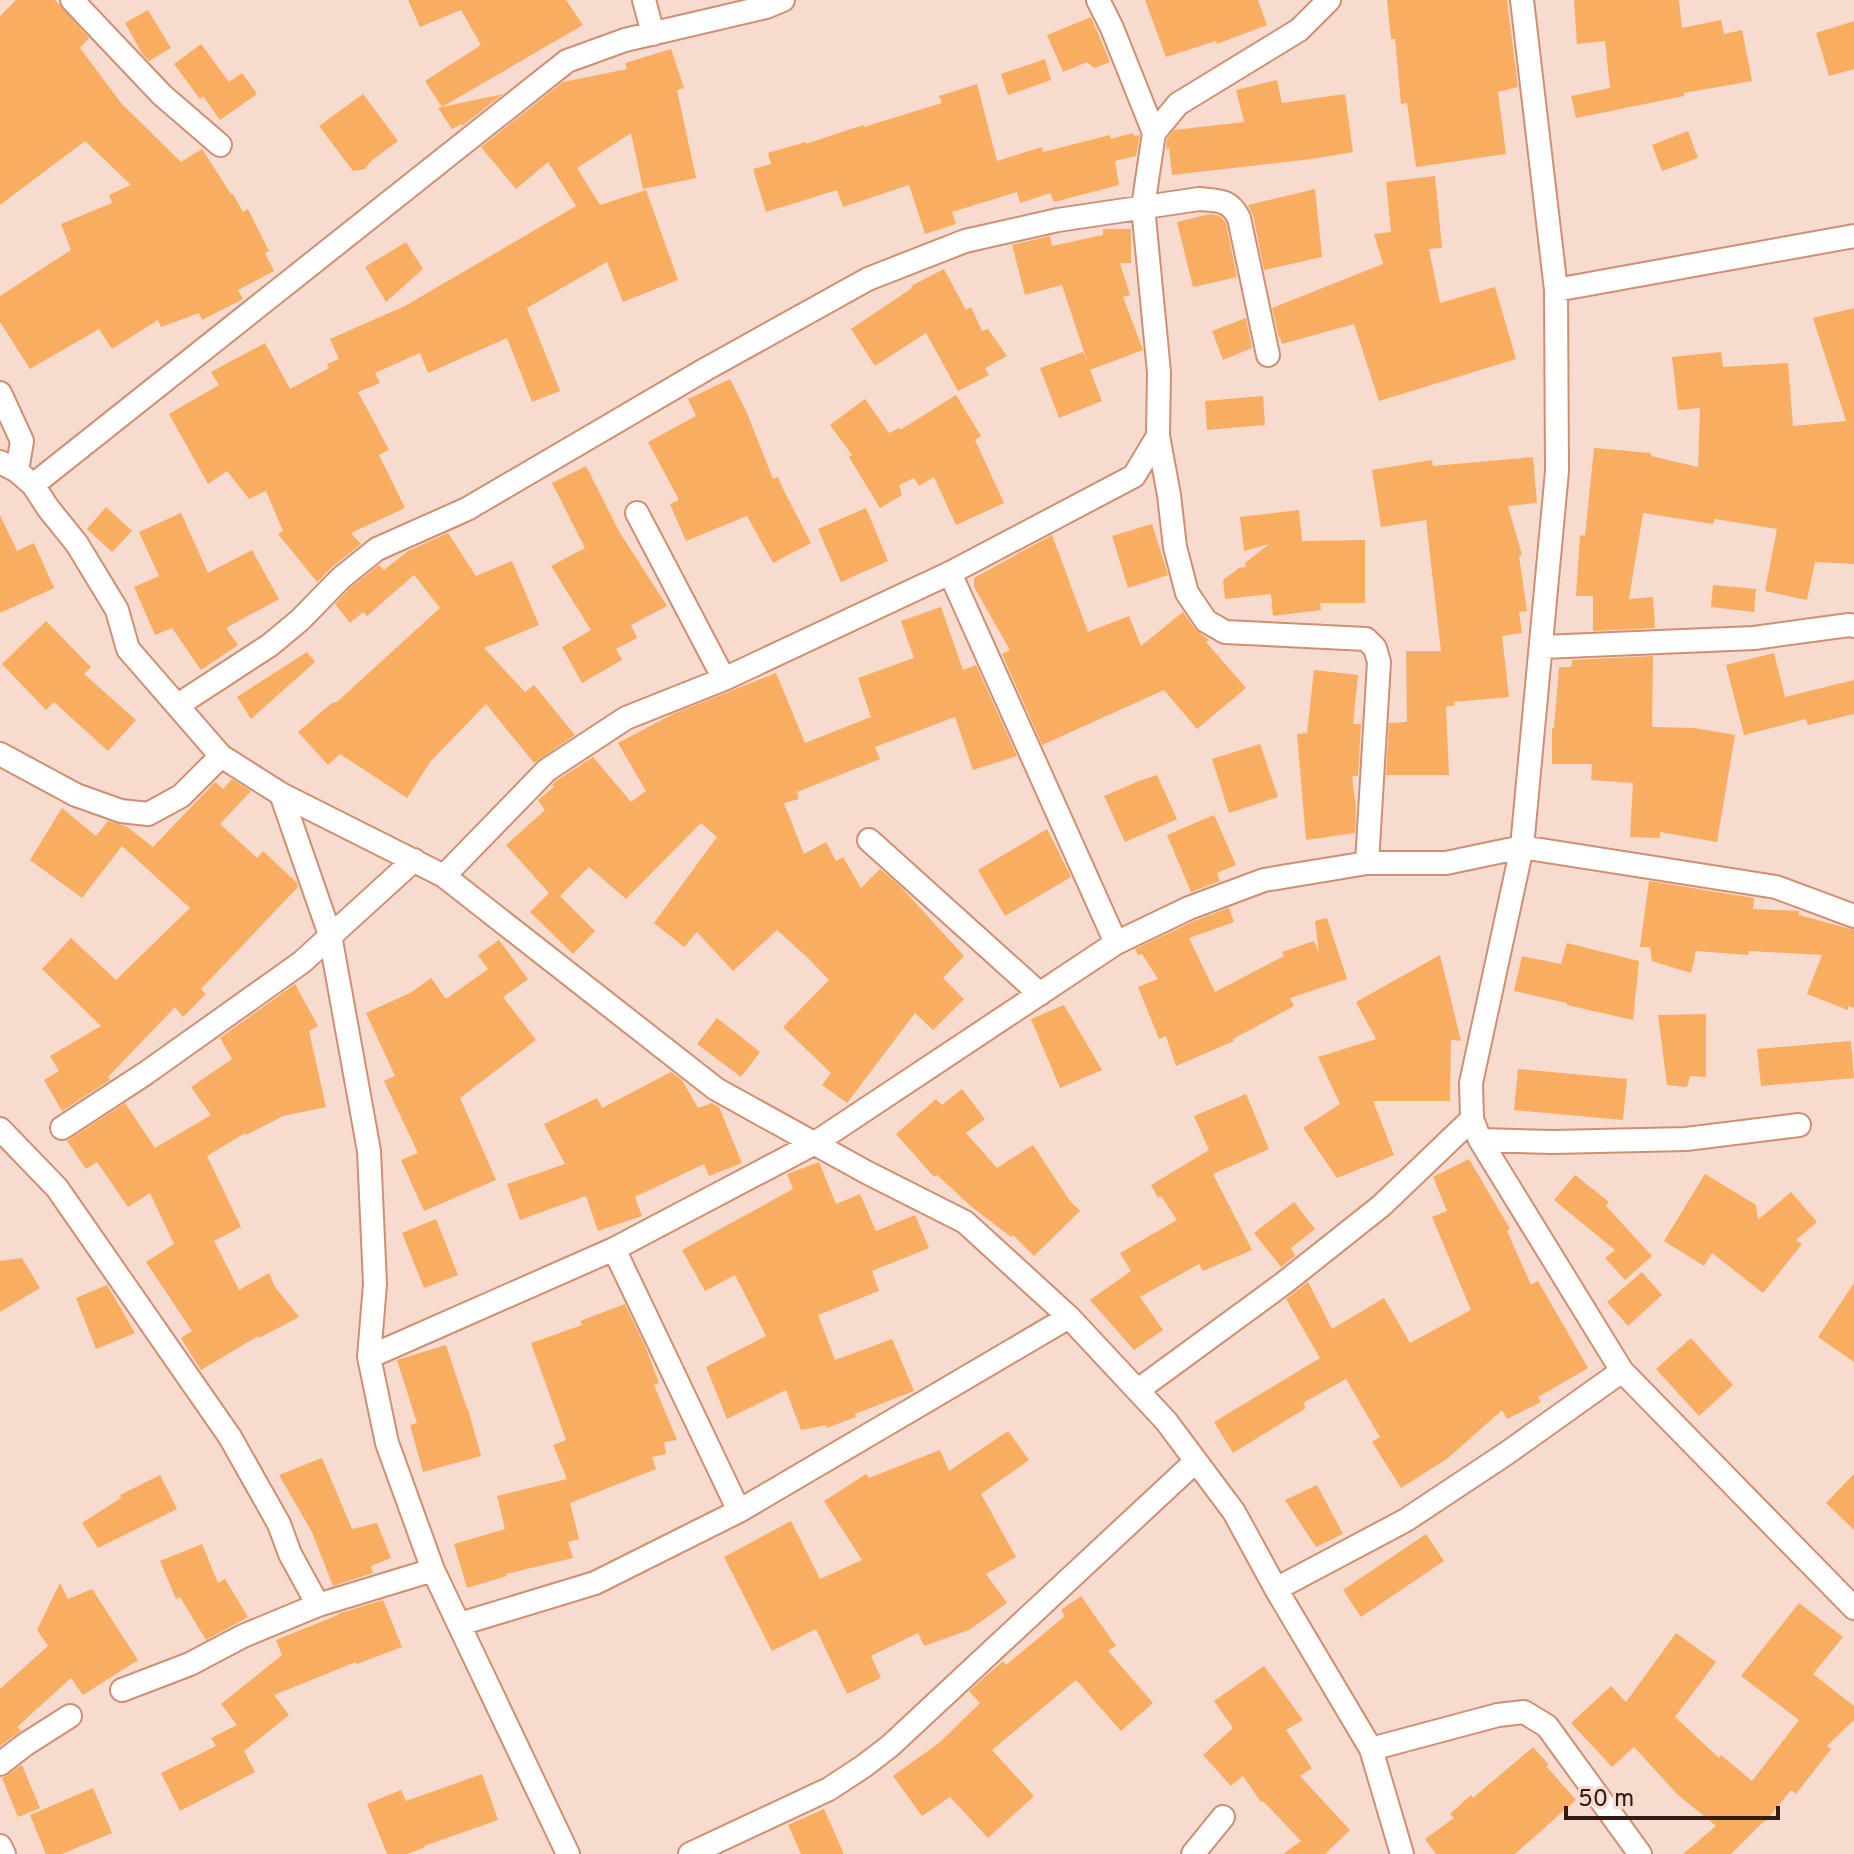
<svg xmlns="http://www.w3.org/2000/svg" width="1854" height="1854" font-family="Overpass,sans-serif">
  <rect width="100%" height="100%" fill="#f7dbce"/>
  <path fill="#f8ad61" d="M16,0h39l34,38 -9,10 41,55 60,59 21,-13 29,45h2l10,18 5,-3 21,42 -4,2 9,18 -36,19 5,9 -41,21 -3,-7 -38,14 -3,-7 -46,29 -13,-20 -69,40 -30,-47v-26l71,-46 -10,-26 51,-21 -3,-8 22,-10 -46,-44 -85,64v-189z
    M408,0h158l17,25 -141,82 61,-13 -41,32 -1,-2 -9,5 -14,-21 4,-1 -17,-26 56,-36 -20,-35 -41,17z
    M1145,0h113l9,25 -50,19 -1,-3 -50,16z
    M1387,0h120l11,87 -20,5 8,62 -90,13 -9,-64 -6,1 -6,-65h-4z
    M1574,0h105l3,28 39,-8 3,14 18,-4 10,51 -68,12v3l-108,22 -5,-22 39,-8 -5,-47 -28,3z
    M148,10l23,38 -22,13 -6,-6 -18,-32z
    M1091,17l19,45 -16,6 -7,-6 -24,10 -16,-37z
    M1854,21v48l-25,7 -13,-43z
    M201,44l28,38 13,-9 15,21 -37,26 -17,-24 -3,3 -26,-35z
    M671,49l13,39 -7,2 19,88 -53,11 -12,-56 -54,35 23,37 46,-15 32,90 -55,22 -16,-40 -80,46 33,83 -28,11 -25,-64 -79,35 -8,-20 -45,20 5,10 -22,9 31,58 -10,5 26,53 -54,25 10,11 -29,23 -15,15 -39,-48 5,-3 -17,-40 -17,8 -22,-28 -19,13 -39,-70 50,-29 -8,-13 54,-29 25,46 39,-21 -2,-4 12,-5 -9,-20 75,-33 171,-100 -28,-44 -32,27 -35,-42 82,-65 64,-13 -2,-6z
    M1045,59l6,21 -43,15 -7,-21z
    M1277,80l5,23 63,-9 8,58 -41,7 -140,16 -3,-27 -3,1 1,-10 7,-9 70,-8 -8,-32z
    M977,84l20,77 45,-14 1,5 67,-17 1,4 22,-6 1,3 6,-1 -4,21 -21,5 4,24 -65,17 -4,-9 -30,10 -3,-11 -65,20 4,12 -31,10 -16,-49 -66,22 -6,-17 -71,22 -13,-43 18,-5 -3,-11 38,-11v2l57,-19 1,2 78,-24 -3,-7z
    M363,94l35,47 -27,20 -6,8 -12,2 -34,-45z
    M1688,131l10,27 -36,13 -10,-26z
    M1435,176l7,72 -13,1 11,54 55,-16 21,72 -137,42 -25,-77 -72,20 -2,-7 -1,1 -7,-30 111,-44 -9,-30 17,-2 -5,-50z
    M1315,189l7,68 -58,13 -11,-55 -5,-10z
    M1210,214l10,2 6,7 11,54 -44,10 -16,-65z
    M1103,229h28v34h-11l10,32 -7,2 20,53 -53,20 12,31 -43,17 -19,-50 43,-16 5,12 -26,-79 -37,10 -13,-50 38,-9 2,10 51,-11z
    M406,242l17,27 -37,33 -21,-35z
    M944,269l22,41 5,-3 11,24 6,-2 19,27 -22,12 4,7 -31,16 -32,-58 -51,33 -24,-37 61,-41 -1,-2z
    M1854,308v256l-39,-2 -8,38 -42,-9 12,-62 -62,-10 -2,5 -70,-11 -14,86 24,-2 2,31 -62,3v-35h-17l4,-61 5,1 9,-88 57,5v3l47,11 2,-59 -22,2 -6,-53 49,-5 2,15 65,-4 5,63 53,-5 -33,-103z
    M1246,318l6,30 -29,12 -11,-29z
    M730,379l17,34 26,66 5,-2 6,14 27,52 -38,20 -26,-47 -61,25 -16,-37 9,-4 -31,-58 48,-26 -8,-17z
    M956,395l25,41 -6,4 29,63 -48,22 -22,-48 -15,9 -5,-8 -15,7 3,10 -22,13 -31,-51 3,-2 -22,-30 35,-26 24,34 10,-5 1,2z
    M1263,396l2,29 -58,5 -2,-29z
    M1533,457l4,46 -29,3 14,49 -3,1 8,55 -8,1 3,21 -20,3 7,61 -55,5v4h-8l3,69h-63l3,-52 18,-1 -1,-71h35l-15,-131 -45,7 -9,-57 60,-10 1,6z
    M586,466l34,67 47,73 -36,19 6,13 -21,11 6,11 -40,23 -20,-36 29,-17 -40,-64 34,-18 -33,-65z
    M106,507l26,24 -20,21 -25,-23z
    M866,508l22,53 -47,21 -23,-53z
    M1299,510l3,31 63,-1v63h-45l1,7 -48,6 -2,-22 -46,5 -2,-19 16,-12 7,-1 -1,-4 24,-19 -25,7 -4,-34z
    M181,513l27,60 44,-23 27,49 -53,29 12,17 -37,25 -29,-42 -17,7 -21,-48 25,-11 -20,-44z
    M0,515l17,36 17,-8 20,45 -54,25z
    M1152,524l16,51 -40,13 -16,-52z
    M448,533l28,43 36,-15 27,64 -55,23 41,44 9,-7 41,50 -41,28 -48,-59 -56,58 -23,36 -67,-44 -12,11 -30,-33 35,-30 1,1 4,-2 102,-93 -26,-33 -47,41 -4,-4 -13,11 -15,-19 15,-16 29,-23 5,5 24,-19z
    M1052,535l36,97 41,-16 12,30 42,-34 12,17 14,11 -3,2 40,46 -49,41 -33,-39 -122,55 -40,-91 8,-4 -36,-63v-9z
    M1713,585l43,4 -2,23 -43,-5z
    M941,607l22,63 13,-5 41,91 -44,14 -18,-53 -80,30 5,12 -83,33 2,7 -15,4 20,51 22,-12 10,19 7,-4 18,31 19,-19 20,17 64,70 -21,22 21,21 -31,31 -18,-17 -68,90 -25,-18 9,-12 -48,-46 46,-47 -21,-22 -31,-28 -44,41 -36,-39 -13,15 -30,-24 63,-86 -16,-14 -75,76 -37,-32 -29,29 35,35 -22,23 -43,-42 19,-19 -43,-48 39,-35 -7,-10 16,-13 -2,-2 4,-4 37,-24 38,45 15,-11 -28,-48 57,-30 101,-40 29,70 66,-26 -13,-39 56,-20 -13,-37z
    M46,621l45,46 -7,7 52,46 -28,31 -54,-49 -8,8 -44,-46z
    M307,652l8,10 -64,57 -14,-22z
    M1774,653l11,44 69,-17v34l-46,11 -2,-6 -62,16 -18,-70z
    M1653,656l-1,71 43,1 40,7 -18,107 -57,-10v6l-30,-1 3,-54 -42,-3 1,-16h-40v-36h2l5,-61h12l1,-7z
    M1314,670l44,5 -5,49h8l-3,52h-6l4,32 -1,25 -49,7 -9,-106 10,-1z
    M1260,744l18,53 -49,16 -17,-54z
    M1157,775l20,44 -52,23 -21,-46 35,-15z
    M232,779l19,12 -31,33 37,34 6,-7 34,32 1,4 -97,102 5,5 -23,23 -8,-10 -67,70 2,3 -48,31 -18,-31 15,-9 -9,-15 51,-30 -59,-57 29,-31 45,42 74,-72 -68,-62 -40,52 -52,-38 32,-52 34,28 12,-15 18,5 27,21 62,-65 8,7z
    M1214,815l22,50 -19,8 3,8 -29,11 -24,-57z
    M1047,829l24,48 -66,39 -27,-46z
    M1649,881l105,17 -1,11 46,2v4l55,15v78l-6,-2v4l-41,-16 15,-39 -73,-4 -1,4 -52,-4 -5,22 -39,-12 -2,-14h-10z
    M1229,908l5,14 -45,16 26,54 69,-36 -2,-4 32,-11 5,12 -4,-32 12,-3 20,61 -57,19 4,8 -61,33 1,2 -58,25 -10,-30 -7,3 -21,-52 20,-8 -16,-25 -4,1 -3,-6 59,-28z
    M499,940l29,39 -25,18 33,43 -76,58 36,82 -72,31 -23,-51 17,-7 -34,-72 11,-5 -29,-63 46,-21 19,-14 15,21 42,-30 -10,-14z
    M1567,943l72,18 -6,59 -66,-15v-2l-53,-12 8,-35 39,8z
    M1440,955l21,86 -10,-1 -1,61h-77l21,54 -57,23 -34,-50 37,-24 -22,-47 58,-18 -20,-37z
    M295,984l23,42 -9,5 17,76 -43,9 -37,19 -1,-2 -38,23 34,71 -27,14 25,49 30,-17 6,14 24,30 -40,21 -1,-2 -57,34 -20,-32 11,-7 -46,-69 28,-18 -24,-51 -22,14 -31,-45 -11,7 -19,-28 58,-38 30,45 56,-33 -20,-28 41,-28 -12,-21z
    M1064,1005l38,65 -42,18 -29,-69z
    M1706,1014v63l-16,-1 -3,11 -20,-2 -9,-70z
    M717,1018l43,34 -19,25 -44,-33z
    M1851,1041l3,37 -93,8 -4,-37z
    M1518,1069l109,10 -4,41 -109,-10z
    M671,1072l11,8 16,28 14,-5 7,4 23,56 -33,13 -5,-12 -69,33 7,19 -44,15 -12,-35 -66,24 -13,-36 58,-20 -21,-40 53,-26 5,10z
    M962,1089l23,30 -19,14 31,35 36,-23 37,56 10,10 -46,45 -21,-21 -2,2 -38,-29 -36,-33 -3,2 -38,-43 40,-35 6,6z
    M1246,1094l23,55 -56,25 39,76 -49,21 -4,-7 -59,33 23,33 -29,20 -44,-50 41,-29 -11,-18 57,-33 -16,-24 -3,2 -7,-13 58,-35 -15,-34z
    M1469,1159l41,70 -3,2 24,54 7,-4 50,87 -50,29 3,5 -34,17 -5,-9 -54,48 -47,30 -29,-46 8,-5 -34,-58 -43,24 3,5 -73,45 -19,-31 106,-64 -34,-59 22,-17 24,47 52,-31 26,45 61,-33 -39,-93 15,-6 -14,-34z
    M819,1162l17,42 24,-10 16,37 39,-16 14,33 -57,23 7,20 -61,24 17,45 57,-21 22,52 -59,23 1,3 -29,11 -1,-3 -25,5 -15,-40 -59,29 -21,-52 60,-31 -31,-61 -30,16 -23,-41 111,-61 -6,-15z
    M1705,1174l51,31 2,15 33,-28 26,30 -21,18 6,4 -39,49 -51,-40 -8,13 -40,-25z
    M1575,1175l34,27 -3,4 46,50 -27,24 -20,-22 10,-8 -61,-50z
    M1294,1202l21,27 -24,19 4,8 -14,11 -27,-34z
    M436,1219l22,56 -34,13 -22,-55z
    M22,1258l18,30 -40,24v-51z
    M1642,1272l20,23 -34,31 -21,-24z
    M1854,1283v79l-36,-25z
    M107,1285l28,48 -39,16 -20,-51z
    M625,1304l20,42 14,37 -5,2 23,55 -13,2 2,12 -14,3 4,12 -86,34 9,36 -11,3 5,16 -67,16 1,2 -40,12 -13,-44 51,-15 -8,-33 70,-17 -14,-34 13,-5 -35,-97 51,-18 -2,-4z
    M1691,1338l42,47 -34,31 -43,-47z
    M446,1345l21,64h1l13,47 -58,16 -13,-47 7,-2 -20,-63z
    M1008,1431l21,29 -48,34 35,63 -30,17 21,29 -38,27 -45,16 -6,-13 -47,23 10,22 -34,16 -31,-65 -44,22 -48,-94 67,-36 29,58 42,-19 -38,-59 42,-27 3,4 71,-28 9,21z
    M322,1458l30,71 25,-6 14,35 -20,8 2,7 -40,13 -21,-54 -33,-57z
    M1854,1474v56l-28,-27z
    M160,1475l17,34 -79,39 -16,-25 39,-25 -1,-3z
    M1317,1485l26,49 -27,13 -31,-47z
    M1426,1534l18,27 -83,56 -18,-27z
    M202,1544l16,39 7,-4 23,38 -42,23 -26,-43 -4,2 -16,-38z
    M60,1583l8,16 24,-10 46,71 -55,35 -12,-17 -54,49 4,4 -21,15v-57l48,-43 -11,-16z
    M1081,1596l35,50 -8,5 45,52 -32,28 -45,-51 -84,70 42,46 -46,42 -38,-41 -28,19 -29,-40 46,-33 41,-40 -11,-12 34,-30 3,4 59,-49 -4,-6z
    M383,1600l19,47 -45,17 -1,-2 -82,33 15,20 -45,36 11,21 -75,39 -19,-38 55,-27 -5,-8 26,-13 -16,-21 61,-49 -6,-15 62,-25 -1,-1z
    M1799,1603l44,34 -30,37 41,32v14l-27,26 4,3 -35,45 -5,-4 -26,32 -1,-1 -33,33h-48l33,-28 -39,-32 -43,-47 -22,20 -41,-44 40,-37 15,16 50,-69 40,29 -41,55 44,41 2,-3 31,26 47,-61 -58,-44z
    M1264,1666l39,54 -17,10 26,38 -12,8 50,54 -25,24h-42l18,-13 -38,-40 -2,1 -18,-26 -12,10 -28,-31 30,-27 -19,-27z
    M1533,1747l16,18 -3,1 30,34 -61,54h-79l-11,-15 29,-21 -4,-4 21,-19 2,3z
    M22,1765l18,43 -22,9 -16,-39z
    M482,1774l16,46 -74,26 1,1 -18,7h-20l-20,-50 34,-14 5,11z
    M93,1788l19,45 -50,21h-16l-16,-39z
    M824,1809l20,45h-43l-13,-29z"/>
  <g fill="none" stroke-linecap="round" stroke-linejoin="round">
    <defs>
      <path id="street" d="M72,0l90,95 58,50
        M644,0l9,34
        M1098,0l14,28 42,105
        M1522,0l34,290 1,181 -35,376 -51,236 1,36 8,21 142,231 232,237
        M1556,290l298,-54
        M0,393l22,48 -5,30
        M1158,436l11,59 6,52 12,46 19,28 19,11 141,7 9,9 4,14 -12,201
        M0,462l17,9 16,14 15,23 29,36 40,66 11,39 93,107 60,38 163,82 272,213 150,83 99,50 104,95 97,104 68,91 42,77 95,160 31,105
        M33,485l534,-424 58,-21 141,-33 17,-7
        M637,513l87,166
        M950,573l166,370
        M1542,647l212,-9 95,-13 5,1
        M178,705l92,-60 30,-25 41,-42 36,-29 90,-40 239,-140 162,-90 97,-38 93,-21 141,-21c20,2 30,0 40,19l29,137
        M0,754l76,41 45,16 27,3 33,-18 40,-40
        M281,794l49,141 39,216 6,133 -6,73 18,86 46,127 135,284
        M869,840l171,154
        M444,876l103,-106 79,-52 98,-39 226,-106 184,-97 24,-40 1,-64 -16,-165 11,-74 24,-29 121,-74 30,-30
        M62,1128l84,-55 156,-111 112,-102
        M0,1129l57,59 173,249 49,87 11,30 28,51 115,-35
        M1480,1140l73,2 133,-3 113,-14
        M614,1249l125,262
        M369,1357l245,-108 201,-106 301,-200 73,-35 75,-28 103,-17h79l76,-16 254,40 78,29
        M1138,1390l146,-107 97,-77 91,-87
        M1276,1589l130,-69 101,-67 115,-82
        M460,1624l135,-41 144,-72 330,-194
        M122,1690l68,-26 53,-28 75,-31
        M1371,1749l127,-34 26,-3 23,14 93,128
        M0,1764l26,-20 44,-28
        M0,1846l4,8
        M690,1854l139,-65 35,-23 26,-20 306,-285
        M1193,1854l30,-37"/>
    </defs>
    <use href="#street" stroke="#d08f72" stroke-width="26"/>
    <use href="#street" stroke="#fff" stroke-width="22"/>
  </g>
  <path d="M1566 1806v12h212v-12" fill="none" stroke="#341b10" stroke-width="4"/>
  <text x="1578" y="1806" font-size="24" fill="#341b10" stroke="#f7dbce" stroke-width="6" paint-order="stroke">50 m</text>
</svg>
